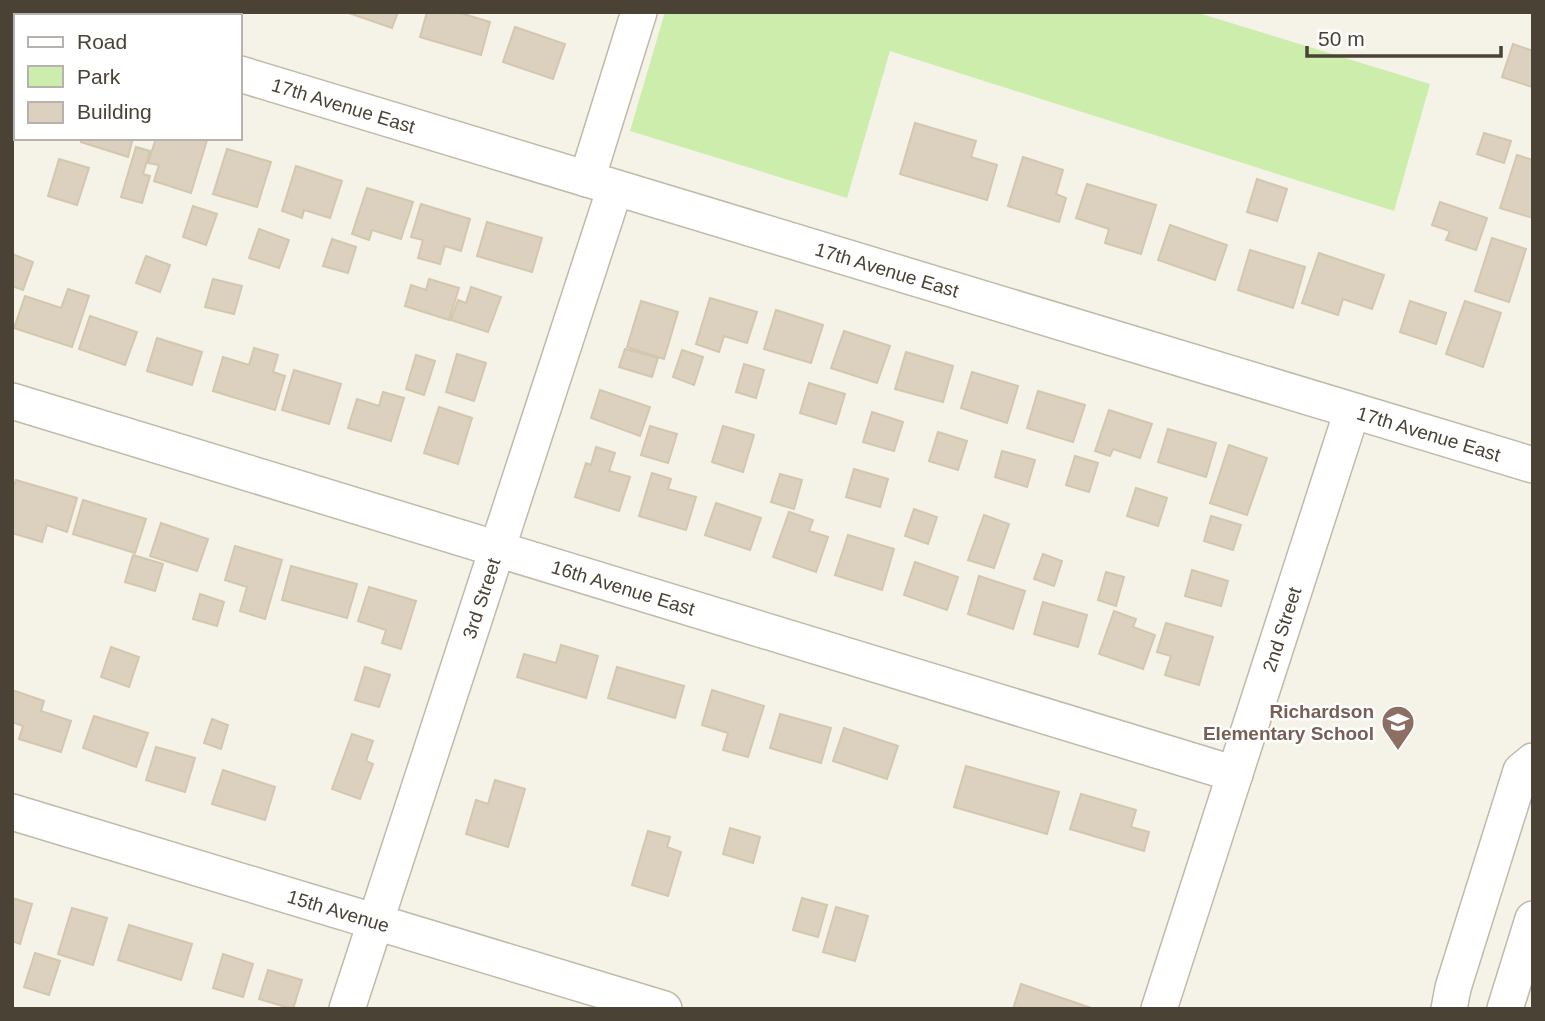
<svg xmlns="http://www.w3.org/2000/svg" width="1545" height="1021" font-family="Arial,sans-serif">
  <rect width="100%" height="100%" fill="#f5f2e7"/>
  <path fill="#ccedac" d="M665,12h530l235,72 -36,127 -504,-160 -43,147 -217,-67z"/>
  <path fill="#dbd1be" stroke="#d3c7ae" stroke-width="2" d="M346,12h52l-6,16z
    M427,12h30l33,10 -9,33 -61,-18z
    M515,27l50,17 -12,35 -50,-17z
    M1513,44l20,7 -1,36 -30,-10z
    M915,123l61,18 -5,16 26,8 -10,35 -87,-26z
    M1484,133l27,8 -7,22 -27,-9z
    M82,138h51l-5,19 -47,-15z
    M156,138h44l7,2 -16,53 -37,-12 5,-16 -11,-2z
    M136,147l14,4 -7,23 7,2 -8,27 -21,-6z
    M227,149l44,13 -14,45 -44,-13z
    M1517,155l16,5v58l-33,-10z
    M1023,157l40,13 -7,24 10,4 -7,24 -51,-16z
    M59,159l30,9 -12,37 -29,-9z
    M296,166l46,15 -12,37 -26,-8 -2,8 -20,-7z
    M1257,179l30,10 -10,32 -30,-9z
    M1087,184l69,21 -15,49 -36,-11 4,-14 -33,-11z
    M367,188l46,14 -12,37 -29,-9 -3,10 -17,-6z
    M1440,202l47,16 -11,32 -30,-10 4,-9 -18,-6z
    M421,204l49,15 -9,32 -16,-5 -5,18 -22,-6 5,-18 -12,-3z
    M193,206l24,8 -11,31 -23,-8z
    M487,222l55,16 -10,34 -55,-16z
    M1170,225l57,20 -12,35 -57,-20z
    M259,229l30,11 -10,28 -30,-10z
    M1492,238l34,11 -17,53 -34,-11z
    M332,239l24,8 -8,26 -25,-7z
    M1250,250l55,17 -12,41 -55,-18z
    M1319,253l65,22 -12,34 -29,-10 -5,16 -36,-12z
    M12,254l21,8 -10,28 -11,-4z
    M146,256l24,9 -10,27 -24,-9z
    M213,279l29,7 -8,28 -29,-7z
    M429,279l30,9 -10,32 -44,-14 6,-21 15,5z
    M471,287l30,10 -13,35 -37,-12 7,-20 8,3z
    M68,289l21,7 -17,51 -58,-19 11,-32 36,12z
    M710,298l47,14 -10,31 -23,-7 -5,16 -23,-8z
    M641,301l37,11 -14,47 -37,-12z
    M1410,301l36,12 -10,31 -36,-12z
    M1465,301l36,12 -18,54 -37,-13z
    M776,310l47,15 -12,38 -47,-14z
    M90,316l47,16 -12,33 -46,-16z
    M844,331l46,15 -13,37 -46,-15z
    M157,338l45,14 -10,33 -45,-14z
    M254,348l24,7 -5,17 12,4 -10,34 -62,-19 10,-34 26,8z
    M625,349l33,9 -6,19 -33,-10z
    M682,350l21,7 -9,28 -21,-8z
    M906,352l47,14 -10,36 -48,-13z
    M457,354l29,9 -12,38 -28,-9z
    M416,355l19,6 -11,34 -18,-6z
    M744,364l20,6 -8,28 -20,-6z
    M294,370l47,14 -12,40 -47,-14z
    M972,372l46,14 -11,37 -46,-15z
    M809,383l36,11 -9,30 -36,-11z
    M600,390l50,17 -10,29 -49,-18z
    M1038,391l47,14 -12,37 -46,-14z
    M383,392l21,6 -13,43 -43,-13 9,-29 22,7z
    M439,407l33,11 -14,46 -34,-11z
    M1109,410l43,14 -12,34 -27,-9 -3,7 -15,-5z
    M872,412l31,10 -9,29 -31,-9z
    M650,426l27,8 -9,29 -27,-8z
    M723,426l31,9 -11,37 -31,-10z
    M1168,429l48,14 -10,34 -48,-15z
    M938,432l29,9 -9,29 -29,-9z
    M1229,445l38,13 -20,57 -37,-12z
    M596,447l19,6 -6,18 21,6 -11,34 -44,-14 11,-34 5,2z
    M1002,451l33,9 -8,27 -32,-10z
    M1075,456l23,7 -9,29 -23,-7z
    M854,469l34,10 -8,28 -34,-10z
    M652,473l19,6 -3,10 28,8 -10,33 -47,-14z
    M780,474l22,6 -8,29 -23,-7z
    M16,480l61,18 -10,34 -20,-7 -5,17 -30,-9v-42z
    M1136,488l31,10 -9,28 -31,-10z
    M83,500l63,19 -11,34 -62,-19z
    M716,503l45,15 -11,32 -45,-15z
    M914,509l23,8 -9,27 -23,-8z
    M789,512l24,8 -4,11 19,6 -12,35 -43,-15z
    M984,515l25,9 -15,44 -26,-8z
    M1211,516l30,9 -8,25 -29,-9z
    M161,523l47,16 -11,32 -47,-15z
    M848,535l46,14 -12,41 -47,-15z
    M235,546l47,14 -17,59 -25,-8 7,-24 -22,-7z
    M1043,554l19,7 -8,25 -20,-7z
    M133,555l30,9 -8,27 -30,-9z
    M915,562l43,15 -11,33 -43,-15z
    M291,566l66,18 -10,34 -65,-18z
    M1192,570l36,11 -7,25 -36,-10z
    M1106,572l18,5 -8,29 -18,-6z
    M979,576l46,15 -12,38 -45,-15z
    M369,587l47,14 -15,48 -19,-6 4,-13 -28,-9z
    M200,594l24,8 -7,24 -24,-7z
    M1043,602l44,13 -9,32 -44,-13z
    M1114,611l22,8 -3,8 22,8 -12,34 -44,-15z
    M1166,623l47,14 -14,48 -34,-10 6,-19 -14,-4z
    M561,645l37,11 -12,42 -69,-21 7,-23 32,9z
    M111,647l28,10 -10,30 -28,-10z
    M365,667l25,8 -11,32 -24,-7z
    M617,667l67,19 -9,32 -67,-20z
    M12,690l32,11 -3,10 30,10 -10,31 -42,-13 4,-13 -11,-4z
    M712,690l52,16 -16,51 -25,-7 5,-17 -26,-8z
    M780,714l51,14 -10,35 -51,-15z
    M94,716l54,17 -12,34 -53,-19z
    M212,719l16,6 -7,24 -17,-6z
    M844,728l54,18 -11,33 -54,-18z
    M352,734l21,7 -7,20 7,3 -13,35 -28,-10z
    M156,747l39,11 -10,34 -39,-12z
    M966,766l93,26 -12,42 -93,-27z
    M223,770l52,17 -10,33 -53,-16z
    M495,780l30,9 -17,58 -42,-13 10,-34 12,4z
    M1081,794l55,16 -5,17 18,5 -5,19 -74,-22z
    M730,828l30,9 -7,26 -30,-9z
    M648,831l22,6 -3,10 14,5 -13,44 -36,-11z
    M12,898l20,6 -12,40 -8,-3z
    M802,898l25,7 -9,32 -25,-7z
    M836,907l32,9 -13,45 -32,-9z
    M72,908l35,10 -14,47 -35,-11z
    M129,925l63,19 -11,36 -63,-20z
    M35,953l25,8 -11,34 -25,-8z
    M223,954l30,10 -10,33 -30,-9z
    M268,970l34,10 -9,29 -34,-10z
    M1021,984l73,25h-81z"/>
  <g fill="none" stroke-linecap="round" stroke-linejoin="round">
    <defs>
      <g id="minor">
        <path d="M36,12l12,4"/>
        <path id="s1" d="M240,74l1293,391"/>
        <path d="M587,179l52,-167"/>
        <path id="s2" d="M12,401l1223,373"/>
        <path id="s3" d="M12,812l652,197"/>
        <path id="s4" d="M347,1009l268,-821"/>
        <path id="s5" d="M1159,1009l193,-598"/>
        <path d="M1449,1009l4,-21 68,-217 12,-10"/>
        <path d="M1505,1009l28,-90"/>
      </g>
    </defs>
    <use href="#minor" stroke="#c1baa9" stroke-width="38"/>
    <use href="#minor" stroke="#fff" stroke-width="35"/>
  </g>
  <defs>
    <symbol id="school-pin" viewBox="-11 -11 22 30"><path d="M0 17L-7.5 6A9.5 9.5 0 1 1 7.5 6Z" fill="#8d6e63" stroke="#fff"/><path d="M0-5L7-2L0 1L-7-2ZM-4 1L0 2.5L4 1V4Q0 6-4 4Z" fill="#fff"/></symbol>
  </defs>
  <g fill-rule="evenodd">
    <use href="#school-pin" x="1379" y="703" width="38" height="52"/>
  </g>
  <g text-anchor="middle" stroke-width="5" stroke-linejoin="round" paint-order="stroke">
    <g font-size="19" fill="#494235" stroke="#fff">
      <text dy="7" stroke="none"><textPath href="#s1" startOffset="108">17th Avenue East</textPath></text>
      <text dy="7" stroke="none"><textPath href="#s1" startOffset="676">17th Avenue East</textPath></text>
      <text dy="7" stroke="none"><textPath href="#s1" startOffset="1242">17th Avenue East</textPath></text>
      <text dy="7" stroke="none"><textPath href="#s2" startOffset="639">16th Avenue East</textPath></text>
      <text dy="7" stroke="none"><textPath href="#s4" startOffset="432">3rd Street</textPath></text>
      <text dy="7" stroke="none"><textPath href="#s5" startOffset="399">2nd Street</textPath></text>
      <text dy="7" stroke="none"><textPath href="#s3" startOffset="341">15th Avenue</textPath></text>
    </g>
    <g font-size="19" font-weight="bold" fill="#785e54" stroke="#fff" text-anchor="end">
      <text x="1374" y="718">Richardson<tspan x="1374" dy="22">Elementary School</tspan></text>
    </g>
  </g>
  <rect width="1545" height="1021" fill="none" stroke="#494235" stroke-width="28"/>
  <rect x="14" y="14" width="228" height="126" fill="#ffffff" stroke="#b6b3ae" stroke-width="2"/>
  <rect x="28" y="37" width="35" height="10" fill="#ffffff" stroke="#b6b3ae" stroke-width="2"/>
  <text x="77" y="49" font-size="21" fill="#494235">Road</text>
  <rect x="28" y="66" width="35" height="21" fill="#ccedac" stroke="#b6b3ae" stroke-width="2"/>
  <text x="77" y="84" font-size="21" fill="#494235">Park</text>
  <rect x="28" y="102" width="35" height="21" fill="#dbd1be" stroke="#b6b3ae" stroke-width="2"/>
  <text x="77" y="119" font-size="21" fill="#494235">Building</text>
  <path d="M1307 46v10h194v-10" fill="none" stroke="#494235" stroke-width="3.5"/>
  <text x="1318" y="46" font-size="21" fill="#494235" stroke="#ffffff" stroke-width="5" paint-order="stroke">50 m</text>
</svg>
